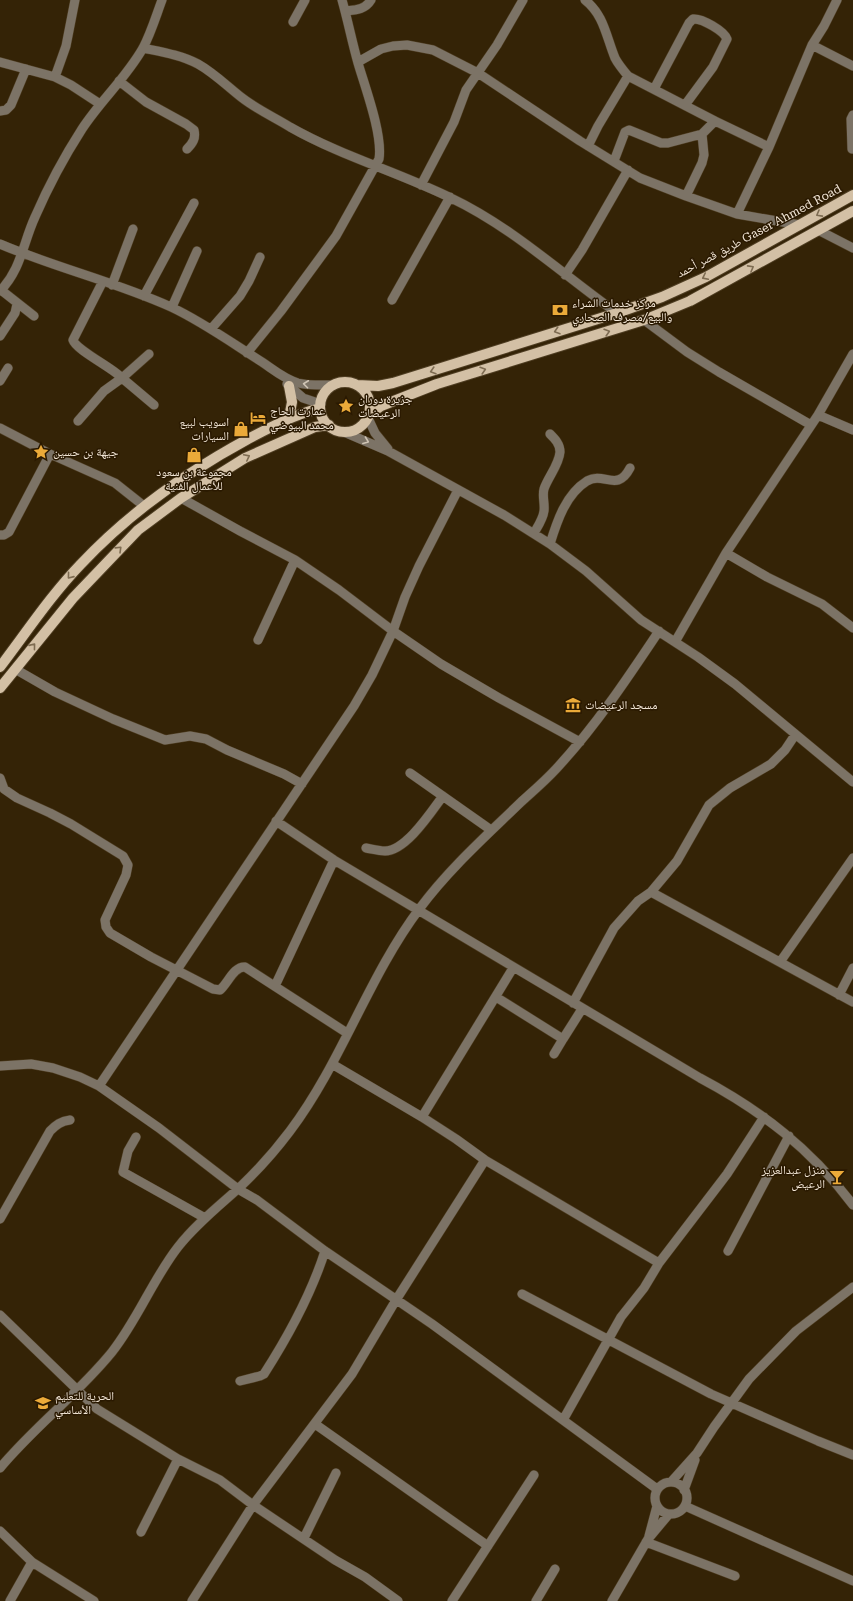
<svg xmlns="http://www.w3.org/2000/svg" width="853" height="1601" font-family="'Roboto Serif','Noto Naskh Arabic',serif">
  <rect width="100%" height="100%" fill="#342306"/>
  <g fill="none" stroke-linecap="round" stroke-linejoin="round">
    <defs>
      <path id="minor" d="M585,0c19,15 21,36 30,58 3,6 8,12 13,18l87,45 54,26
        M345,11c10,-1 20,-1 26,-11
        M293,22l12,-22
        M812,45l41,21
        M143,48c19,4 38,7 55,16 16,9 29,22 43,33 15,12 33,20 49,30 51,29 108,45 161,71 61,29 111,76 166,115
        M0,62l55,15 16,8 29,19
        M358,62l23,-13 12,-3 14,-1 26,5 45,23 102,68 60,37 46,18 51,18 63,11
        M55,77l11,-31 9,-46
        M119,81l27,21 40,22 8,6c2,8 -1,13 -7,19
        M654,89l35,-66 4,-4c9,-1 31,12 34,20l-14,28 -28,38
        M0,111l6,-1 5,-5 15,-36
        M588,146l10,-20 30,-50
        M852,149l-1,-30 2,-4
        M614,161l11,-29 4,-2 32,13h7l34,-9 13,-13
        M421,185l33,-63 12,-32 31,-45 26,-45
        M686,196l16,-33 2,-8 -2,-21
        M737,214l32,-67 43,-102 12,-19 13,-26
        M818,230l35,18
        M0,244c56,24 116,38 171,63 32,15 61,36 91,55 12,8 22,17 36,21 12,3 24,2 36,2
        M565,275l17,-25 46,-80
        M112,285l21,-56
        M1,290l33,26
        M0,291c21,-21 23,-48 35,-74 13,-30 29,-60 47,-88 19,-29 44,-51 61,-81 8,-15 13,-32 19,-48
        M144,296l50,-93
        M392,300l58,-103
        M172,307l25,-56
        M644,320l43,32 32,20 92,53
        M211,329l29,-33 9,-15 11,-24
        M0,336l15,-23 2,-9
        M247,353l34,-42 55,-75 43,-77c4,-24 -14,-72 -21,-96 -6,-21 -10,-42 -16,-63
        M149,354l-27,24 32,27
        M0,381l8,-13
        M287,384l16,14 18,6
        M818,415l35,15
        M368,418l7,15 13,16
        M78,421l26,-30 18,-13c-9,-10 -46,-28 -49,-38l30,-59
        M0,428l50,26 65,29 29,23
        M344,432l44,19 116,64 46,29 36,27 55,49 57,37 37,27 118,98
        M181,498l59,33 55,29 44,30 54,41 48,33 58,34 81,44
        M534,533c4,-7 9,-14 10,-22 1,-8 -2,-15 0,-22 4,-12 15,-24 16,-37 0,-8 -5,-13 -10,-18
        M0,535h4l5,-3 41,-78
        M550,544c7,-23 16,-50 37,-63 17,-10 30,12 43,-13
        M726,553l41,24 55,27 31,24
        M258,640l37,-80
        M675,642l51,-89 92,-138 35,-61
        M15,669l40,23 58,27 52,21 25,-4 16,3 21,11 57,24 18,10
        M410,773l81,57
        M0,778l4,11 13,9 33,15 21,11 52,32 5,9 -2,10 -21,45 1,7 4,6 41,24 62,32 7,1c8,-7 14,-24 25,-23l102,66
        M276,821l58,39 366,218c62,33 111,71 153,127
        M366,848c6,1 13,3 19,3 21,0 46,-39 58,-55
        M651,892l202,110
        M780,962l73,-104
        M275,986l59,-126
        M839,995l14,-27
        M496,997l67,42 19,-30
        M573,1003l41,-75 24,-27 13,-9 26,-31 32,-56 21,-17 41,-24 14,-14 10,-15
        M554,1054l9,-15
        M332,1064l90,53 34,22 29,21 174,103
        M0,1066l31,-2 22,4 27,9 19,9 60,42 79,61 19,11 68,51 107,73 225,165
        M99,1086l255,-380 18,-31 21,-44 12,-34 14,-31 39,-76
        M422,1117l91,-149
        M136,1137l-8,14 -5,21 82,46
        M0,1219l50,-88c6,-6 11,-10 20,-11
        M728,1251l61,-115
        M522,1294l189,100 107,47 35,14
        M0,1315l97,94 81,50 42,21 33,25 82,55 30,17 33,24
        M240,1381l20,-5 4,-2c25,-39 47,-79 61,-123
        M563,1420l58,-103 23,-29 15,-25 68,-89 37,-57
        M315,1424l173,122
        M0,1468c35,-42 78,-74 112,-116 26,-33 41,-73 66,-105 18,-23 41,-41 62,-60 18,-17 35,-36 50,-56 52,-69 78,-154 130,-223 29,-39 66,-72 100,-105 12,-11 25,-22 36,-34 39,-42 71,-90 103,-138
        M671,1482l26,-29 17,-26 35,-48 47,-48 57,-44
        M655 1498a16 16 0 1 1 32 0a16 16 0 1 1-32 0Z
        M684,1490l11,-30
        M685,1506l168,75
        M0,1531l32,31 62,39
        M141,1532l37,-73
        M649,1536l8,-30
        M304,1538l32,-65
        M646,1542l89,34
        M10,1601l22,-39
        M192,1601l61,-96 99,-131 44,-74 89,-140
        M452,1601l82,-126
        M536,1601l19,-32
        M612,1601l36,-62 21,-25"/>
      <path id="major" d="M320 407a25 25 0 1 1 50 0a25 25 0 1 1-50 0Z
        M357,385l21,1 15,-3 224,-70 45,-16 44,-20 147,-82
        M289,386l3,16 -3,16
        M369,415l12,-9 56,-22 207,-64 46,-19 163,-90
        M0,667c26,-34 51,-72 81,-103 48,-51 106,-92 167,-125 25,-13 46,-24 72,-31
        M0,688l73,-90 65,-68 43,-32 64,-40 70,-31 14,-2"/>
    </defs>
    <use href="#minor" stroke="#4f3e23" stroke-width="10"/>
    <use href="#major" stroke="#4f3e23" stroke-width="12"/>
    <use href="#minor" stroke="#7c7366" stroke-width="9"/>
    <use href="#major" stroke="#d3c0a5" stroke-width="10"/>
  </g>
  <defs><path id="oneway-chevron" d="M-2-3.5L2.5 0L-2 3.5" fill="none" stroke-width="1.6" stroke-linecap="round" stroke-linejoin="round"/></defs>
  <g stroke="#7e6c52">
    <use href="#oneway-chevron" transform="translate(819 214) rotate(151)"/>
    <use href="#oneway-chevron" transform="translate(751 268) rotate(-29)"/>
    <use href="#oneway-chevron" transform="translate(705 277) rotate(154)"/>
    <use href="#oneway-chevron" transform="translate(557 331) rotate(162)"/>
    <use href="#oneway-chevron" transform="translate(607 332) rotate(-17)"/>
    <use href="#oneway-chevron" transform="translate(483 370) rotate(-17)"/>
    <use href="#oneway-chevron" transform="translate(433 371) rotate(163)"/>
    <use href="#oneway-chevron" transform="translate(247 457) rotate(-27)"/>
    <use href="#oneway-chevron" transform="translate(119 549) rotate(-44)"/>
    <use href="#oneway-chevron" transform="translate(70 576) rotate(129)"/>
    <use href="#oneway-chevron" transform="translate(33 646) rotate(-51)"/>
  </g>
  <g stroke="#cfc4b4">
    <use href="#oneway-chevron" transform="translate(306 384) rotate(-173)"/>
    <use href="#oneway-chevron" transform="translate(366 441) rotate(21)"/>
  </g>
  <defs>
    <symbol id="bank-bare" viewBox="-9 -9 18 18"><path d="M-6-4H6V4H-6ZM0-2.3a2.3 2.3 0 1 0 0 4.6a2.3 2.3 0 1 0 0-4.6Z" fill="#ebaa39" stroke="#2a1900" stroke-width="2.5" paint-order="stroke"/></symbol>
    <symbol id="sight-bare" viewBox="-9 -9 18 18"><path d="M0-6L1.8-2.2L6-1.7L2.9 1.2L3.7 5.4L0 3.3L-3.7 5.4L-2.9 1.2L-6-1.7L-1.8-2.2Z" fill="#ebaa39" stroke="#2a1900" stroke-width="2.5" paint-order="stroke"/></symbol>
    <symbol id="hotel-bare" viewBox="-9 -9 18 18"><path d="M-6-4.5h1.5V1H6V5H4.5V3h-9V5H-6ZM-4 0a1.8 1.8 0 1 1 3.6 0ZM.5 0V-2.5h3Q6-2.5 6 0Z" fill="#ebaa39" stroke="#2a1900" stroke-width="2.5" paint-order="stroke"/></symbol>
    <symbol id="shop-bare" viewBox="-9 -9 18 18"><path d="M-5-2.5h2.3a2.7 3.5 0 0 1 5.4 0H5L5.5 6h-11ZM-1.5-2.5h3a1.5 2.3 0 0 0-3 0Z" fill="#ebaa39" stroke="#2a1900" stroke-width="2.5" paint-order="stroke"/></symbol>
    <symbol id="museum-bare" viewBox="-9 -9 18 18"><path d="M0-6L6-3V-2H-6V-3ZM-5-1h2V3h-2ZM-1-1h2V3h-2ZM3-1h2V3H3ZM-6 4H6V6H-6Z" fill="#ebaa39" stroke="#2a1900" stroke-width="2.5" paint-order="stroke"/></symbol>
    <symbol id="bar-bare" viewBox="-9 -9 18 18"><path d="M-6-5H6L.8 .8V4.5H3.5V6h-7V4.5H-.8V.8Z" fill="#ebaa39" stroke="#2a1900" stroke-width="2.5" paint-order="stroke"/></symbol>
    <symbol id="school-bare" viewBox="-9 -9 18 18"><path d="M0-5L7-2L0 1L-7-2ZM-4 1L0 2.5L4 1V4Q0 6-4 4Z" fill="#ebaa39" stroke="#2a1900" stroke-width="2.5" paint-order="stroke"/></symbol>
  </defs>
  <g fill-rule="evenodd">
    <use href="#bank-bare" x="549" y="299" width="22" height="22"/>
    <use href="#sight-bare" x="335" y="395" width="22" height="22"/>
    <use href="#hotel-bare" x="247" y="407" width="22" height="22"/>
    <use href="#shop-bare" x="230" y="418" width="22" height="22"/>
    <use href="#sight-bare" x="30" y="441" width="22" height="22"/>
    <use href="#shop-bare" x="183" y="444" width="22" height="22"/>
    <use href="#museum-bare" x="562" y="694" width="22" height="22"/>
    <use href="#bar-bare" x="826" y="1166" width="22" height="22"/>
    <use href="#school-bare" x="32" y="1392" width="22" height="22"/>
  </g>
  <g text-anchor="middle" stroke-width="3" stroke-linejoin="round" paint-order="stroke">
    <g font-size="12" fill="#f2e6d6" stroke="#2a1900">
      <text transform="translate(759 231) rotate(-28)" y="4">طريق قصر أحمد Gaser Ahmed Road</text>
    </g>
    <g font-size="12" fill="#f2e6d6" stroke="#2a1900" text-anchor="start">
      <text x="572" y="307">مركز خدمات الشراء<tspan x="572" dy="14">والبيع/مصرف الصحاري</tspan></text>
      <text x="358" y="403">جزيرة دوران<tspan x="358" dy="14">الرعيضات</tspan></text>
      <text x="270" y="415">عمارت الحاج<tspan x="270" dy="14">محمد البيوضي</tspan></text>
      <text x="229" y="426" text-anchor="end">اسويب لبيع<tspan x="229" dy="14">السيارات</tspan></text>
      <text x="53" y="456">جيهة بن حسين</text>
      <text x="194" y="476" text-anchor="middle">مجموعة بن سعود<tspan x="194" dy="14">للأعمال الفنية</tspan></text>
      <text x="585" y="709">مسجد الرعيضات</text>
      <text x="825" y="1174" text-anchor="end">منزل عبدالعزيز<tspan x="825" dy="14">الرعيض</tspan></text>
      <text x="55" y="1400">الحرية للتعليم<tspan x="55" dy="14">الأساسي</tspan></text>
    </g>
  </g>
</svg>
